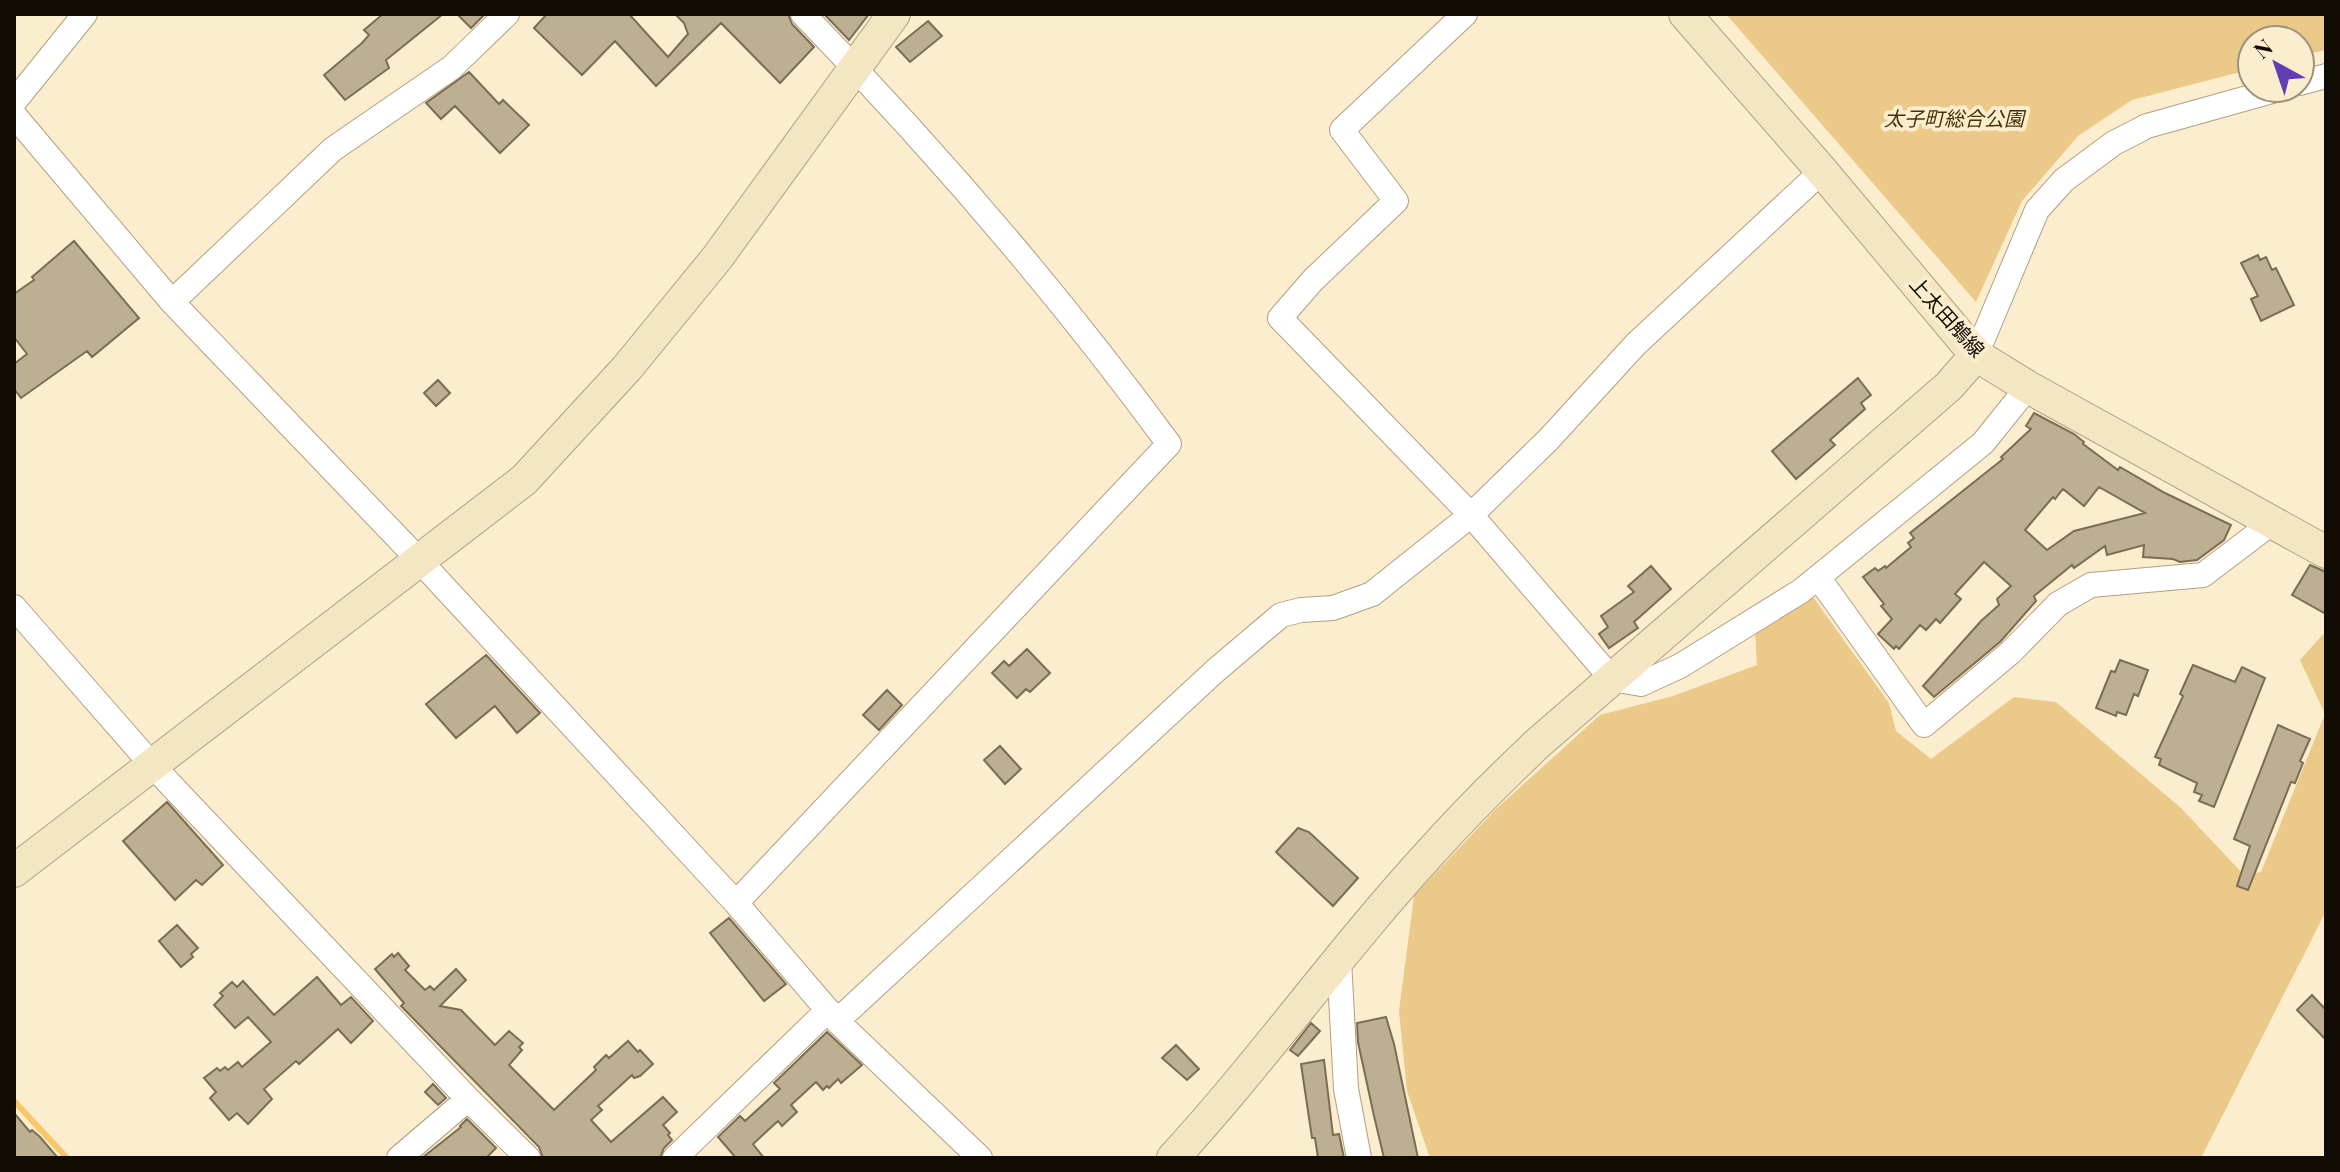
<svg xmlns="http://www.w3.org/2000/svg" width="2340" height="1172" font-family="'Playfair Display','Noto Sans JP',serif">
  <rect width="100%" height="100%" fill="#fcedce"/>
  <path fill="#ebc988" d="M1726,14h600v36l-26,6v-16h-48v29l-120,31 -54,36 -56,65 -46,101z
    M1813,597l76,106 7,28 35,28 83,-62 42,5 125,106 63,67 17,-3 64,-158 -25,-54 26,-29v280l-125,247h-771l-23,-67 -8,-80 15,-115 81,-86 105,-95 73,-19 84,-31 -2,-34z"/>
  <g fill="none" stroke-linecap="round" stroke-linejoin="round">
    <path stroke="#f7c869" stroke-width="6" d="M14,1101l53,57"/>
  </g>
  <path fill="#beaf92" stroke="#7b6d52" stroke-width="2" fill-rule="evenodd" d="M383,14h60l-57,46 3,8 -44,32 -21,-25 38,-32 7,-8 -5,-5z
    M457,14h28l-14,14z
    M547,14h82l39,43 20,-23 -4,-11 -9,-9h113l4,10 22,23 -34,36 -59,-60 -65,63 -41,-45 -33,34 -48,-47z
    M824,14h45l-20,26z
    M928,21l14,15 -32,26 -14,-15z
    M469,72l30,32 4,-4 26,25 -29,28 -45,-47 -14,13 -15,-16z
    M74,241l65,77 -47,39 -5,-6 -66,47 -7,-9v-25l13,-10 -13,-17v-43l20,-14 -2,-3z
    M2258,255l2,5 6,-3 6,13 4,-2 18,37 -33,16 -10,-22 7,-3 -17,-33z
    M1858,378l13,17 -10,8 4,6 -35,31 5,5 -39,34 -24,-28z
    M438,380l12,13 -14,13 -12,-13z
    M2034,413l40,21 10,8 -1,2 35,26 2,-3 45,26 66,32 -7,15 -27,20 -17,2 -7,-3 -30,-2 1,-12 -37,10 -2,-9 -31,22 -2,-3 -38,31 2,5 -35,40 -67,56 -11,-11 58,-65 18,-16 -2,-6 14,-13 -27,-24 -29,32 6,5 -21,24 -4,-4 -10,11 -6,-5 -21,24 -3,-3 -2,3 -16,-15 14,-15 -11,-13 3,-2 -21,-27 12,-9 3,3 7,-5 1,2 25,-21 -3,-4 6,-5 -4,-5 93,-74 -2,-2 30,-28 -5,-3zM2099,487l46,26 -71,18 -27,19 -22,-20 28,-33 2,2 8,-10 21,17z
    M2310,565l16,7v42l-34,-19z
    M1651,566l20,23 -37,33 4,6 -29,20 -10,-14 9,-7 -7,-11 33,-24 -6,-6z
    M1027,649l23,24 -20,19 -4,-3 -9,9 -25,-25 12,-12 5,5z
    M486,655l54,58 -23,20 -22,-27 -39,32 -30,-34z
    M2120,660l28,10 -10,26 -4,-2 -8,21 -9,-3 -1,4 -20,-8 15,-37 4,1z
    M2193,665l42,17 7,-15 23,11 -51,129 -15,-6 3,-6 -8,-3 3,-9 -38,-18 2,-6 -6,-2 28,-61 -3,-2z
    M887,690l15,15 -23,25 -16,-15z
    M2278,725l32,14 -10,22 3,2 -8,20 -4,-1 -43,108 -11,-4 13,-40 -16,-7z
    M1000,746l21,23 -16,15 -21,-24z
    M167,802l56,63 -21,20 -6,-5 -21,20 -52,-59z
    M1298,828l11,4 49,46 -25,28 -57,-54z
    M729,918l57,66 -22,17 -54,-68z
    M177,925l21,23 -7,6 2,3 -12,10 -22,-26z
    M398,953l11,13 -4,4 20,20 5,-4 4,4 22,-21 10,11 -26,26 21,4 34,35 14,-14 14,12 -4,4 3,3 -13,15 45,45 42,-40 -2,-3 12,-12 3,3 19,-17 10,11 2,-2 13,14 -13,12 -6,2 -2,-3 -34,31 4,4 -11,10 20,22 52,-45 14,15 -14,13 7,8 -2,2 4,5 -8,8 -4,10h-117l-4,-11 -138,-141 3,-3 -29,-34 17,-15 2,3z
    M317,977l24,28 10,-8 22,24 -22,22 -13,-14 -39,35 -3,-3 -32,28 8,10 -24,25 -11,-11 -8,7 -19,-22 6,-6 -12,-14 13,-10 3,3 5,-4 3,3 10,-8 4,5 29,-25 -23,-25 -13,11 -21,-23 9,-9 -3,-3 12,-11 5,5 6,-6 31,34z
    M2312,995l14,15v30l-29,-30z
    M1386,1017l8,27 24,114h-34l-10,-42 -16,-74 -1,-19z
    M1311,1023l9,8 -22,25 -8,-6z
    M827,1032l35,33 -21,18 -3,-4 -9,9 -2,-2 -4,4 -7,-8 -25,23 6,7 -15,14 -4,-5 -25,23 11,14h-28l-18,-21 22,-21 5,5 35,-32 -6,-6z
    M1176,1045l23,24 -12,11 -25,-22z
    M1324,1060l9,75 6,-1 5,24h-26l-3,-20h-3l-11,-74z
    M433,1084l13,14 -8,7 -13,-13z
    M14,1113l16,19 2,-2 8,7 18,21h-44z
    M467,1119l29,29 -10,10h-64l39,-31 -1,-1z"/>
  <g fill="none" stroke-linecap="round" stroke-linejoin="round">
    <defs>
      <path id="street" d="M1465,14l-123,116 54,71 -83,79 -33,38 191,197 141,164 29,5 39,-18 121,-75 182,-148 45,-56
        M2300,83l26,-7
        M14,102l71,-88
        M14,115l158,187 248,259 316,342 101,118 143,137
        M172,302l161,-153 118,-81 56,-54
        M1976,355l61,-145 27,-30 50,-37 33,-17 136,-38
        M1818,577l106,148 87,-73 47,-48 33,-19 112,-10 70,-53
        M14,607l139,159 315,333 60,59
        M736,903l433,-459c-111,-151 -235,-295 -366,-430
        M1339,960l7,129 13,69
        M837,1021l378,-350 66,-56 20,-5 32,-2 39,-14 99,-79 77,-75 88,-96 186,-173
        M399,1158l69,-59
        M675,1158l153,-148"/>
      <path id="secondary" d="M1685,14l137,157 154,184 52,32 298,165
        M14,871l510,-391 103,-112 90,-110 177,-244
        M1173,1158c90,-98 167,-207 257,-305 34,-38 70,-74 107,-109l412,-358 27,-31"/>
    </defs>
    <use href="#street" stroke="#afa083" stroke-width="26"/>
    <use href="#secondary" stroke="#afa083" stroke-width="34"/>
    <use href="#street" stroke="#fff" stroke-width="24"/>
    <use href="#secondary" stroke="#f5e6c3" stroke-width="32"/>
  </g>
  <g text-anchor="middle" stroke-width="8" stroke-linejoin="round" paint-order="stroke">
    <g font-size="20" font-style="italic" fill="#443207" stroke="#fcedce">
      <text x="1954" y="126">太子町総合公園</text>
    </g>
    <g font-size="20" fill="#100b03" stroke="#fcedce">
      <text transform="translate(1947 317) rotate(48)" y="7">上太田鵤線</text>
    </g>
  </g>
  <rect width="2340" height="1172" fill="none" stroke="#100b03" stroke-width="32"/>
  <g transform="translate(2276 64) rotate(320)"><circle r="38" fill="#fcedce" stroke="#9e937d" stroke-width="2"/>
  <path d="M0-6L14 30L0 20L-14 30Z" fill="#643cb4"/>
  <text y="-12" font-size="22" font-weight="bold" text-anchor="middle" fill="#100b03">N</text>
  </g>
</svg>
